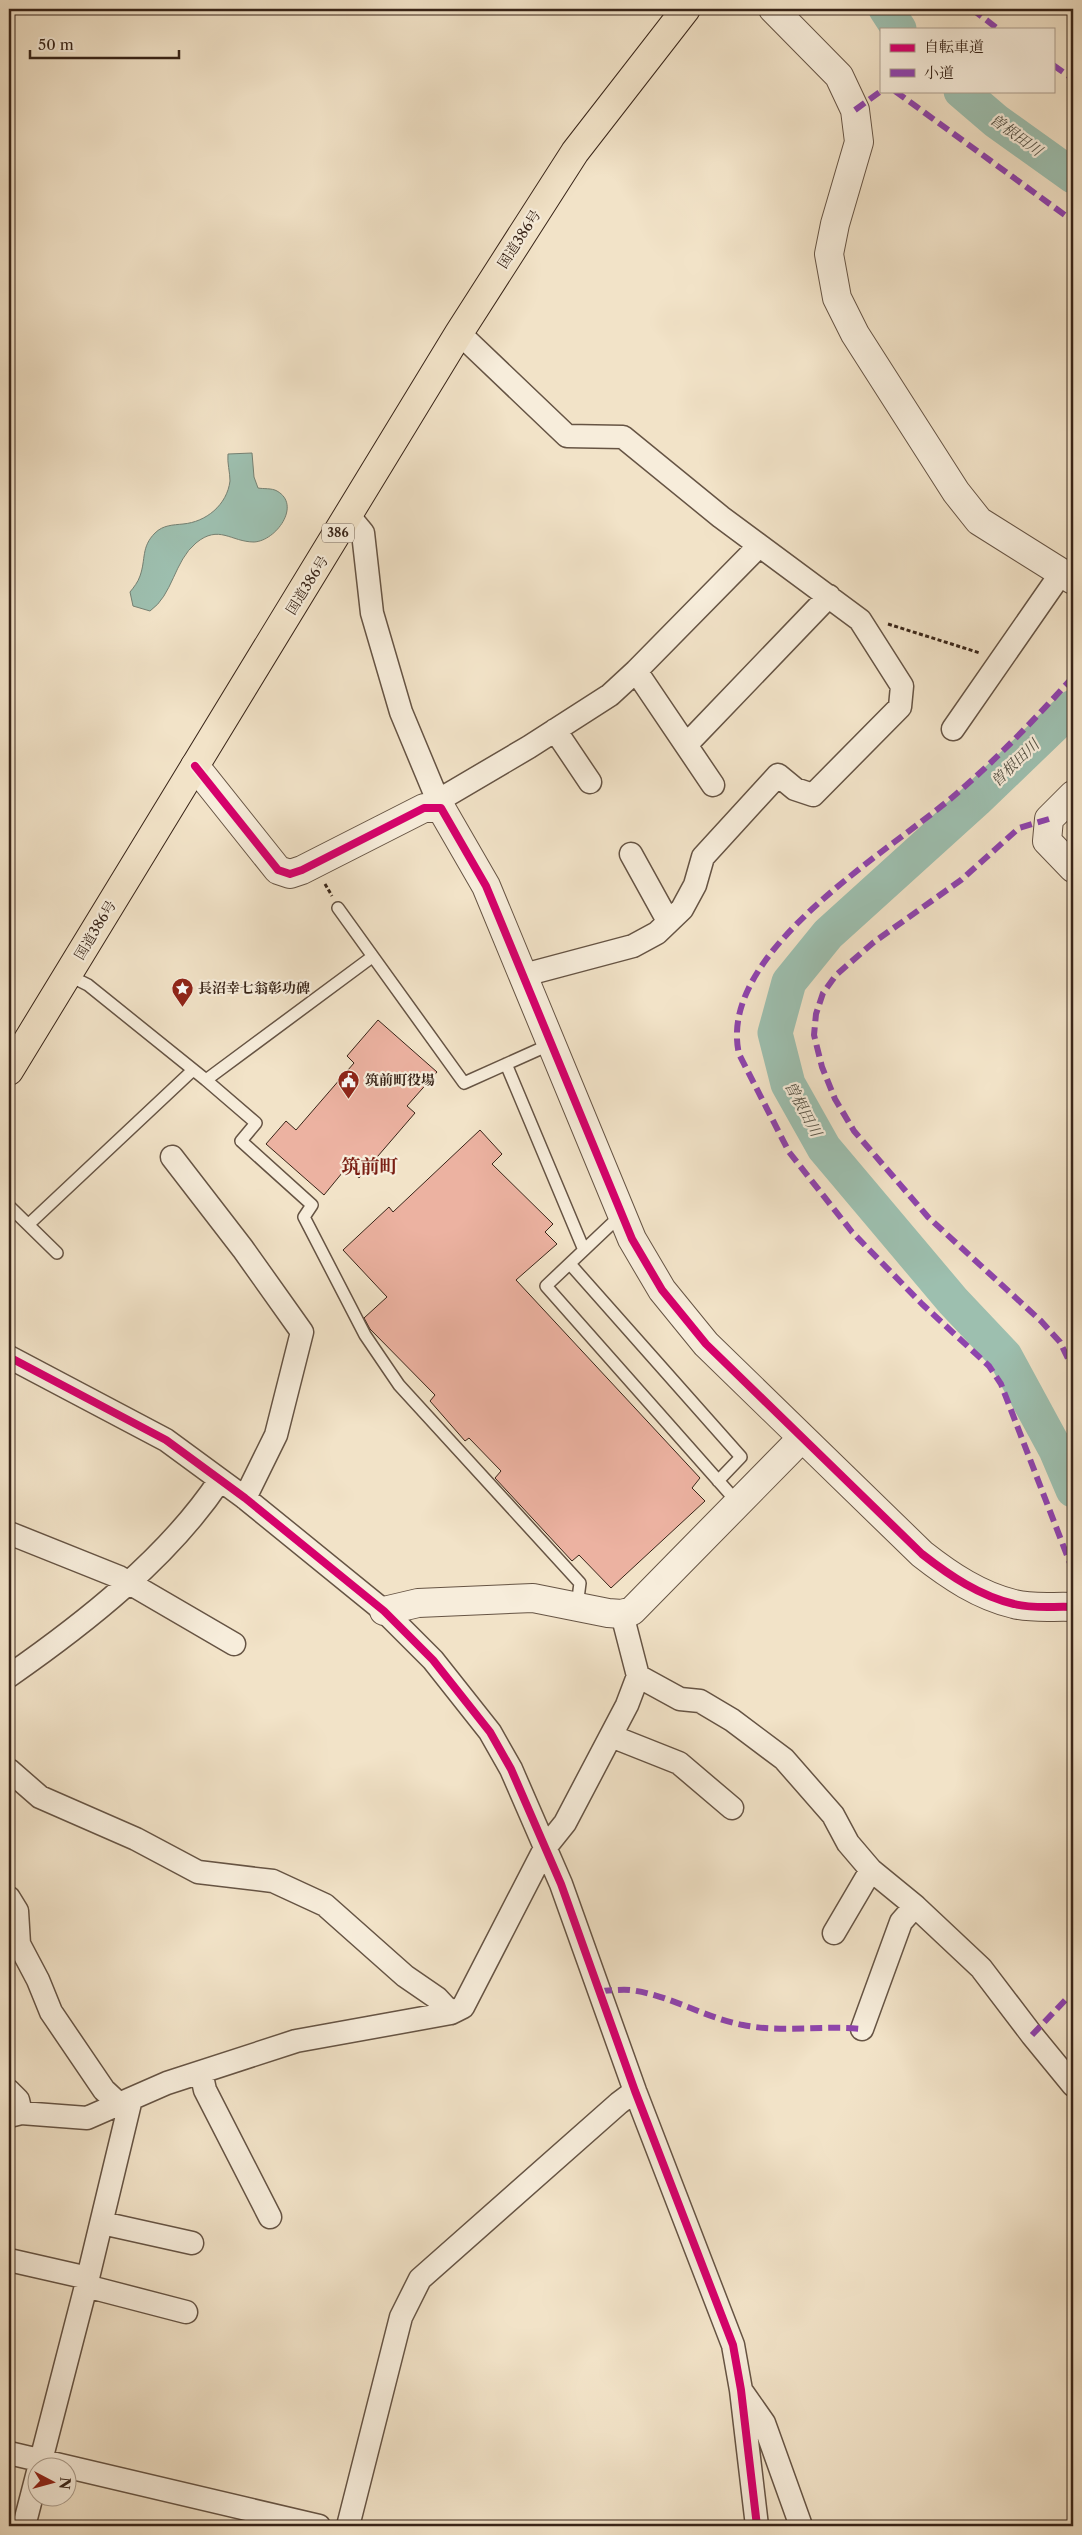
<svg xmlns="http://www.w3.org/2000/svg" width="1082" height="2535" font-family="'Libre Caslon Text','Noto Serif JP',serif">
  <rect width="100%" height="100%" fill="#f2e3c8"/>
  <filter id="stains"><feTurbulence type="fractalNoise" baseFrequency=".004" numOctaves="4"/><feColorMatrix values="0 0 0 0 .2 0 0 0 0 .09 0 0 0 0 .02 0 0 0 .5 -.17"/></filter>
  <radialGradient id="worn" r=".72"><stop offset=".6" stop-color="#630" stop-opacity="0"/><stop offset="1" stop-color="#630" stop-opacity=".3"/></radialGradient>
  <path fill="#9dbfaf" stroke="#758173" d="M252,453l2,24 4,11c5,1 14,0 19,3 25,14 -1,50 -23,51 -23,0 -35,-18 -58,1 -22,18 -23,52 -46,68l-17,-5 -3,-14c4,-5 8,-10 10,-16 6,-17 1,-29 15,-43 8,-8 18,-8 28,-9 23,-2 44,-19 47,-43 0,-9 -3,-18 -2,-27z"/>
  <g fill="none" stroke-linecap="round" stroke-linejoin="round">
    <path stroke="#9dbfaf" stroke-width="35" d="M886,9l13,20
      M961,91l35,30 77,55
      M1073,707l-97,93 -148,134 -39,48 -14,51 13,51 36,64 129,153 52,55 51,94 17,40"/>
  </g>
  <path fill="#ecb2a1" stroke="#382418" d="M378,1020l59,52 -30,34 8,7 -56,65 -12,-11 -23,28 -58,-51 20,-23 10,9 58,-67 -7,-7z
    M480,1130l22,24 -10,10 61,60 -8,8 12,12 -41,36 184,198 -8,10 13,13 -94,87 -32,-33 -7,6 -77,-83 6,-7 -32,-33 -4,3 -35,-40 5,-6 -65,-66 -6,-11 23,-21 -44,-47 46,-43 4,5z"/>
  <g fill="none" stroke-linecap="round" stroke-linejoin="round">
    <defs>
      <path id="service" d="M338,908l126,175 87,-39
        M68,975l20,10 118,95 166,-123
        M506,1064l78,186
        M206,1080l50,43 -15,18 71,64 -8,12 61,118 34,50 181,198 -3,23
        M9,1206l48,47
        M622,1214l-76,72 192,217
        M29,1224l164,-154
        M570,1264l171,193 -23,24"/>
      <path id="minor" d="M459,333l108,103 56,1 98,80 139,103 42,66 -2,21 -87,88 -18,-6 -17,-14 -75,82 -8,28 -13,24 -25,24 -24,13 -109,29
        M349,516l14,17 9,80 29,99 40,96
        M636,671l77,114
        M953,729l109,-157
        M555,730l35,52
        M687,744l142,-148
        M439,800l90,-53 81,-52 26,-24 123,-125
        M631,854l37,67
        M172,1157l71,92 59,83 -26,103 -31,63
        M9,1357l157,83 79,58 139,113 49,49 57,72 21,37 50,115 74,207 98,254 8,45 16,136
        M9,1533l110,44 115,67
        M622,1614l16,62 42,23 20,2 32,19 52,39 49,56 15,28 23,27 44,36 66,62 51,67 41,50
        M9,1676c76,-53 159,-118 211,-196
        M611,1736l68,27 53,45
        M9,1770l31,27 96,42 62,33 75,9 52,24 80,71 32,22 14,15
        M9,1898l8,13 2,33 19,36 13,32 53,78 15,14
        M834,1933l37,-63
        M862,2029l39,-107 14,-16
        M201,2072l4,18 65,127
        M9,2091l9,9 3,13
        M9,2116l12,-3 66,5 80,-35 129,-42 155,-28 12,-6 82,-159 20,-25 62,-118 11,-29
        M102,2223l90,20
        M9,2260l79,18
        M86,2286l100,26
        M743,2393l21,30 37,103
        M9,2453l310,73
        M24,2526l62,-240 45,-187
        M348,2526l53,-209 19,-38 199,-176 16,-12"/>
      <path id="tertiary" d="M773,9l66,67 16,34 4,32 -24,82 -6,30 8,44 18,36 101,158 23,29 94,59
        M195,766l83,104 12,4 12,-4 122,-62h17l45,78 146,353 30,51 44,54 216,210c28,22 58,42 92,50 18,5 41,2 59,3
        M1073,795l-24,24 -2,22 26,27
        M384,1611l34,-8 115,-5 75,15 14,1 10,-3 170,-173"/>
      <path id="trunk" d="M9,1071l450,-738 116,-181 111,-143"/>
    </defs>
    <use href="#service" stroke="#665444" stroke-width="14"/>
    <use href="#minor" stroke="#665444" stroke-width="25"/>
    <use href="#tertiary" stroke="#665444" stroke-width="30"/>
    <use href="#trunk" stroke="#382418" stroke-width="30"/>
    <path stroke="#382418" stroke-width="3" stroke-dasharray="4 2.5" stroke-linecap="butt" d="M888,624l92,29
      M325,884l7,12"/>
    <use href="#service" stroke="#f7eddb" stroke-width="11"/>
    <use href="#minor" stroke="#f7eddb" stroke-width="22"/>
    <use href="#tertiary" stroke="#f7eddb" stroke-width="28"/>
    <use href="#trunk" stroke="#f2e3c8" stroke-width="28"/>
    <path stroke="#8e44ad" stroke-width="6" stroke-dasharray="12 6" stroke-linecap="butt" d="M972,9l26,20
      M1053,65l20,14
      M895,91l178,130
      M855,110l26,-19
      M1073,677c-37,41 -76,82 -118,118 -66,57 -239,157 -216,259l50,98 63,80 70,72 67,62 12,18 72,187
      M1049,819l-30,9 -58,52 -87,62 -38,33 -13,18 -7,21 -2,21 8,32 13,32 19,32 74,86 113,104 19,21 13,27
      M600,1991c10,0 20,-2 30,-1 40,5 75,28 113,35 39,8 80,0 119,4
      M1032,2035l41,-43"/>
    <defs>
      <path id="cycleway" d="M195,766l83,104 12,4 12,-4 122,-62h17l45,78 146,353 30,51 44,54 216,210c28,22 58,42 92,50 18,5 41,2 59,3
        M9,1357l157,83 79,58 139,113 49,49 57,72 21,37 50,115 74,207 98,254 8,45 16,136"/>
    </defs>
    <use href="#cycleway" stroke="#f7eddb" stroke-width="11"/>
    <use href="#cycleway" stroke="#d6006c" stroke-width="8"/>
  </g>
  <defs>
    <symbol id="sight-pin" viewBox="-11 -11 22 30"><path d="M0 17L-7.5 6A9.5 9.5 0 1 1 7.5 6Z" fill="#8f2418" stroke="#f7eddb"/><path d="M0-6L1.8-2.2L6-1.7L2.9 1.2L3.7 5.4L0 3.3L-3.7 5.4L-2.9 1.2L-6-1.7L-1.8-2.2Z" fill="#fff"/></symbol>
    <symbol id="civic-pin" viewBox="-11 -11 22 30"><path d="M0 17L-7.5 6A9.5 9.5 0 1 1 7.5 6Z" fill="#8f2418" stroke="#f7eddb"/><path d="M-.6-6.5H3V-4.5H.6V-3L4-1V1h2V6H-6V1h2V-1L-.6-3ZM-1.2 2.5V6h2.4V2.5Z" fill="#fff"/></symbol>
  </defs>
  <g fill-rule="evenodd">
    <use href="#sight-pin" x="170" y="976" width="25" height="34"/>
    <use href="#civic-pin" x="336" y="1068" width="25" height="34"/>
  </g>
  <g text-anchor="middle" stroke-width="4.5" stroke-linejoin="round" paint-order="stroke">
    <rect fill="#f7eddb" stroke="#716052" stroke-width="1" x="322" y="523.5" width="32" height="19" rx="4"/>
    <g font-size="12" font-weight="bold" fill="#382418">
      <text x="338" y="537">386</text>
    </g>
    <g font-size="14" fill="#382418" stroke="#f7eddb">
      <text transform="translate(519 239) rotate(-57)" y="5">国道386号</text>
      <text transform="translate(307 585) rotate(-58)" y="5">国道386号</text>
      <text transform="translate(95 930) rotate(-59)" y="5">国道386号</text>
    </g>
    <g font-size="14" font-weight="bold" fill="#382418" stroke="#f7eddb" text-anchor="start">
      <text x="198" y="993">長沼幸七翁彰功碑</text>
      <text x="365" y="1085">筑前町役場</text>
    </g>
    <g font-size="15" font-style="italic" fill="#565245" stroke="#f7eddb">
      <text transform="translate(1016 135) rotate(36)" y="5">曽根田川</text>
      <text transform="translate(1015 763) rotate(-44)" y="5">曽根田川</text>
      <text transform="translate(803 1109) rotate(62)" y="5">曽根田川</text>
    </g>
    <g font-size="19" font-weight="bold" fill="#7a1f14" stroke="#f7eddb">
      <text x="370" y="1173">筑前町</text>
    </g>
  </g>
  <rect width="1082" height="2535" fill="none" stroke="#f2e3c8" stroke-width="30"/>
  <rect x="10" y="10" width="1062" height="2515" fill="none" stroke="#382418" stroke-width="2.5"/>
  <rect x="15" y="15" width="1052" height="2505" fill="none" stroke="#382418"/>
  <rect x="880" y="28" width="175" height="65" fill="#f7eddb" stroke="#ab9d8d"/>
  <rect x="890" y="44" width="25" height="8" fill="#d6006c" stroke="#ab9d8d"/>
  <text x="924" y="52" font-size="15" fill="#382418">自転車道</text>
  <rect x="890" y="69" width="25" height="8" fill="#8e44ad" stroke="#ab9d8d"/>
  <text x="924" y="78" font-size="15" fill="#382418">小道</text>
  <g transform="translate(52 2482) rotate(96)"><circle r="24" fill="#f7eddb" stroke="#ab9d8d"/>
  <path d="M0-4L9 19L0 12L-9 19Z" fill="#8f2418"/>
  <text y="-8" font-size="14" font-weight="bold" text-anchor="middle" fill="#382418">N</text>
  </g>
  <path d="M30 50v8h149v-8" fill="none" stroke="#382418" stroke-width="2.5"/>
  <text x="38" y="50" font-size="15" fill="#382418" stroke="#f7eddb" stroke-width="4" paint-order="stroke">50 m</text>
  <rect width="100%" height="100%" filter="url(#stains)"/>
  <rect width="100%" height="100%" fill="url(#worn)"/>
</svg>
